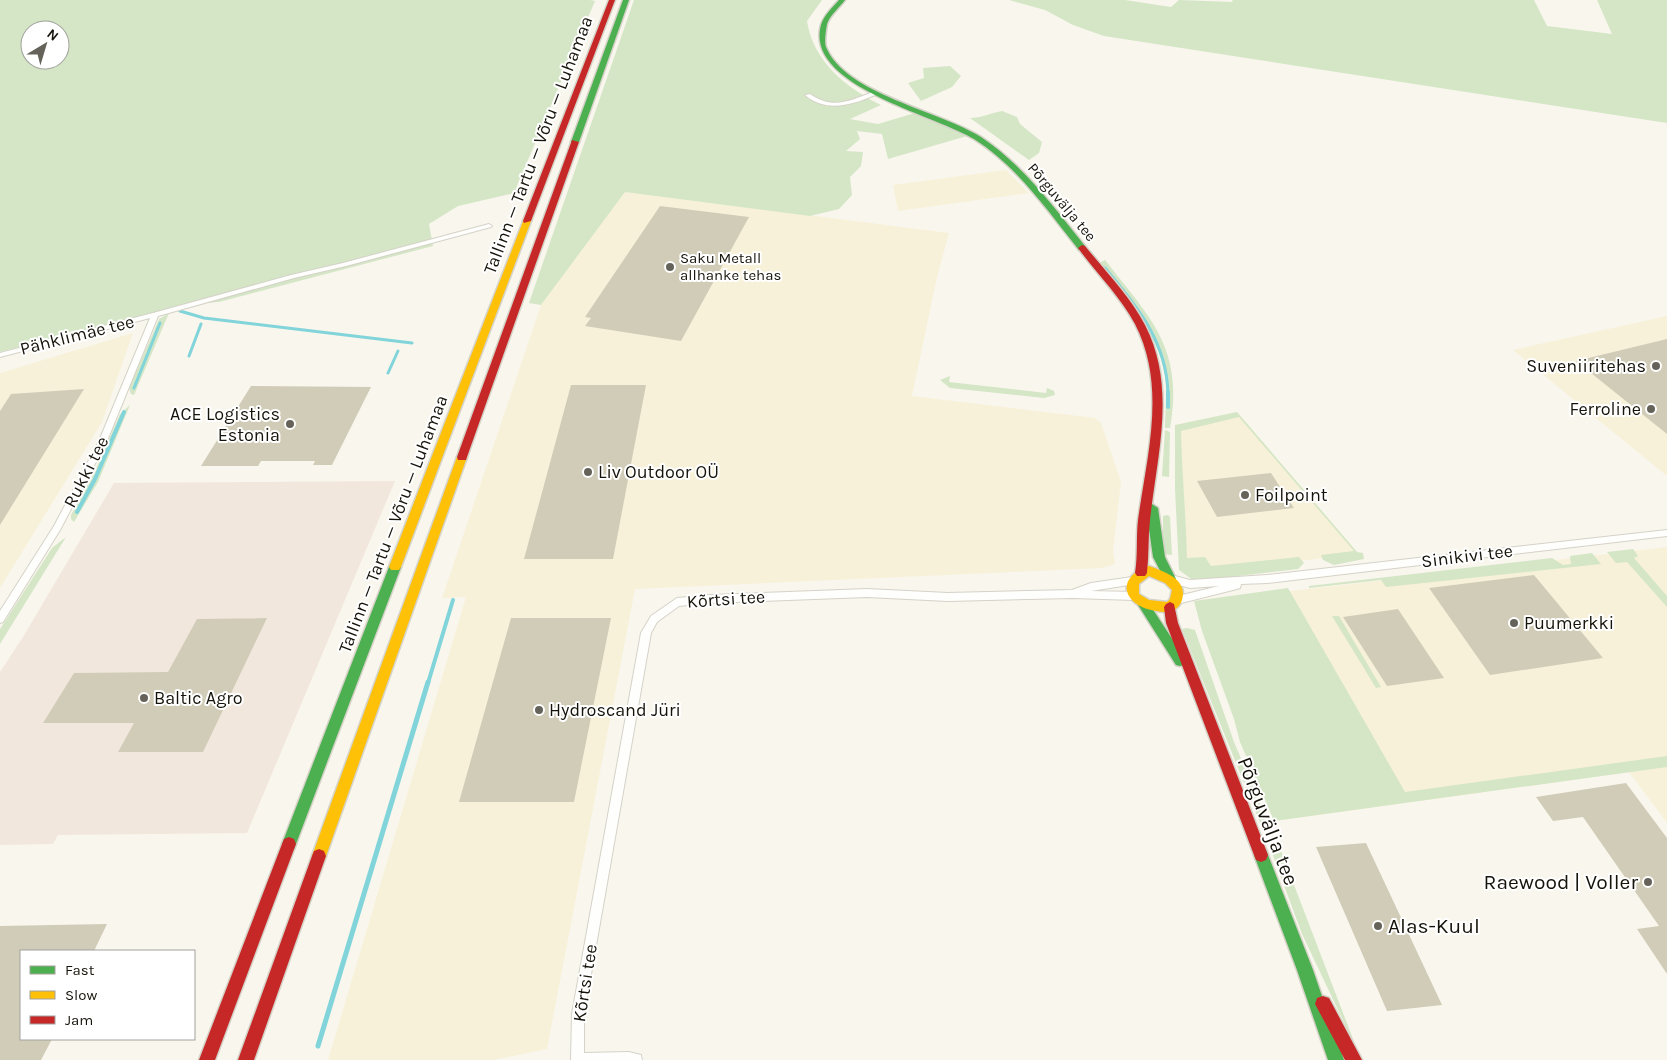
<svg xmlns="http://www.w3.org/2000/svg" width="1667" height="1060" font-family="Karla,sans-serif">
  <rect width="100%" height="100%" fill="#f9f6ed"/>
  <path fill="#f2e7dd" d="M395,481l-148,352 -189,2 -5,9 -53,1v-173l23,-35 91,-154z"/>
  <path fill="#f7f1d9" d="M1006,170l23,23 -131,18 -5,-26z
    M625,192l324,41 -12,44 -25,119 183,22 6,5 20,59 -8,69 2,13 -13,4 -467,21 -88,460 -54,11h-165l138,-463 -24,1 99,-293z
    M1667,316v160l-154,-126z
    M133,333l-31,89 -102,166v-215z
    M1237,412l122,142 -153,18 -23,-12 -6,-135z
    M1667,547v276l-38,-51 -355,49 -77,-219z"/>
  <path fill="#d4e6c6" fill-rule="evenodd" d="M0,0h590l5,1 -81,192 -56,13 -29,18 4,22 -214,56 -31,2 -188,48zM30,30h30v30h-30z
    M634,0h188l-15,21c6,40 39,67 74,84l-31,14 28,5 37,-11 52,23 -79,23 -6,-25 -25,-3 3,8 -14,12 17,1 -2,14 -11,11 2,18 -13,14 -29,7 -185,-24 -84,113 -12,-2z
    M1009,0h116l46,7 8,-7 54,2 -1,-2h302l13,26 65,8 -15,-34h70v123l-563,-87 -31,-11 -28,-15z
    M950,66l11,10 -9,11 -31,14 -13,-18 16,-5 -1,-10z
    M1002,111l15,6 3,7 22,18 -3,11 -10,7 -59,-42c12,0 20,-5 32,-7z
    M1105,260c46,59 79,88 65,168h-5c0,-19 3,-39 -1,-58 -9,-43 -41,-72 -65,-107z
    M169,313l-35,82 -3,-1 -2,-6 30,-69z
    M950,376l-1,6 97,11 1,-5 7,3 1,4 -11,3 -94,-10 -10,-8z
    M130,405l-32,77 -24,40 -3,-3v-4l24,-44 25,-57z
    M1237,412l120,140 6,1 1,6 -30,6 -11,-5 -2,-5 33,-4 -115,-134 -58,14c1,43 5,85 6,127l18,-1 6,9 88,-9 5,6 -6,6 -104,12 -15,-11 -4,-81v-64z
    M1165,430l5,2 -1,45 -7,-1z
    M1168,515l2,2 2,38 -9,-1v-38z
    M66,537l-66,107v-15l52,-81z
    M1633,549l5,7 -4,2 33,38v11l-40,-45 -11,1 -9,-11z
    M1592,553l9,11 -215,23 -5,-7 -72,8v-2l243,-28 11,7 8,-1 -1,-8z
    M1288,588l117,204 262,-36v11l-393,54 -34,-79 -6,-23 -32,-88 -8,-30z
    M1332,616h7l42,71 -5,1z
    M1187,628l8,2 39,112 37,87 -1,7 -5,-1 -83,-206z
    M1268,842l6,1 7,8 77,201 -56,-118z"/>
  <g fill="none" stroke-linecap="round" stroke-linejoin="round">
    <path stroke="#81d4d9" stroke-width="3" d="M1105,268c32,38 62,74 63,126
      M180,311l24,7 208,25
      M189,356l12,-32
      M388,373l10,-22
      M134,388l26,-65"/>
    <path stroke="#81d4d9" stroke-width="4" d="M1168,392v15
      M77,512l18,-33 29,-67
      M428,683l25,-83"/>
    <path stroke="#81d4d9" stroke-width="5" d="M318,1046l110,-364"/>
  </g>
  <path fill="#d1ccb8" d="M660,206l89,11 -68,124 -96,-15 6,-8 -6,-1z
    M1667,339v95l-91,-73z
    M571,385h75l-33,174h-89z
    M251,386l120,1 -39,78h-19l2,-4h-54l-3,5h-57z
    M84,389l-84,136v-114l11,-17z
    M1271,473l23,35 -77,9 -20,-36z
    M1534,575l69,83 -113,17 -61,-87z
    M1398,609l46,69 -57,8 -44,-69z
    M267,618l-64,134h-85l16,-29h-91l31,-50 94,-1 29,-53z
    M511,618h100l-37,184h-115z
    M1626,783l41,55v136l-30,-45 22,-3 -76,-109 -30,4 -17,-24z
    M1366,843l76,162 -55,6 -71,-164z
    M107,924l-13,27h-73v88h31l-11,21h-41v-134z"/>
  <g fill="none" stroke-linecap="round" stroke-linejoin="round">
    <defs>
      <path id="street" d="M873,92l3,2 -1,1c-23,10 -49,18 -70,0l5,-1c23,16 39,7 63,-2z
        M489,224l3,2 -1,1 -145,39 -52,12 -136,38 -51,125 -47,89 -57,92 -3,1v-12l54,-85 45,-85 51,-123 -150,39v-4l153,-40 138,-38 52,-12z
        M1667,530v6l-400,47 -26,1 -1,4 -3,1 -60,15 -3,-1 -2,-3 2,-3 45,-11 -29,2 -22,-6 -2,-3 2,-3 3,-1 19,5 77,-5z
        M1132,577l3,1 2,3 -2,3 -44,7 43,1 3,1 2,3 -2,3 -3,1 -61,-2 -125,3 -81,-4 -158,6 -30,3 -22,16 -6,11 -67,381v39l45,-1 12,3 1,5h-71l1,-46 69,-381 10,-17 26,-18 32,-3 158,-6 81,4 124,-3 19,-7z"/>
      <path id="fast" d="M623,0h6l-50,142 -7,2 -1,-2z
        M839,0h6c-6,8 -15,15 -18,24 -1,6 -3,18 -1,23 19,47 114,64 155,90 42,28 73,70 104,109v4h-6c-31,-39 -62,-84 -105,-111 -38,-24 -170,-53 -153,-114 3,-10 12,-18 18,-25z
        M1152,504l6,4 7,49 11,22 -2,3h-8l-13,-25 -7,-49z
        M395,562l4,2 2,3 -105,277 -2,5 -5,2 -5,-2 -2,-5 107,-277 2,-3z
        M1144,600l4,2 36,55 2,4 -2,4 -4,1 -4,-1 -36,-57 -2,-3 2,-3z
        M1261,848l5,2 2,5 45,115 31,90h-16l-31,-90 -43,-115 2,-5z"/>
      <path id="slow" d="M524,219l7,2 -130,346 -2,3h-8l-2,-3z
        M462,453l5,4 -141,399 -2,5 -5,2 -5,-2 -2,-5 145,-399z
        M1149,566c16,6 39,13 33,34 -1,4 -5,9 -10,11 -4,2 -10,1 -15,0 -33,-4 -44,-33 -8,-45zM1149,576l16,7 7,7 -2,9 -3,3 -18,-2 -10,-6v-10z"/>
      <path id="jam" d="M609,0h6l-84,221 -7,2 -1,-2z
        M572,140l7,2 -112,315 -1,3h-8l-1,-3z
        M1082,245l3,1c21,26 45,50 60,79 32,62 12,130 5,195 -2,17 -1,35 -3,53l-2,3h-8l-2,-3c3,-18 1,-36 3,-53 9,-65 29,-134 -3,-196 -15,-28 -38,-50 -57,-76z
        M1170,602l4,2 4,19 90,232 -2,5 -5,2 -5,-2 -2,-5 -88,-232 -2,-16 2,-3z
        M289,837l5,2 2,5 -81,216h-16l83,-216 2,-5z
        M319,849l5,2 2,5 -72,204h-16l74,-204 2,-5z
        M1323,996l6,2 33,62h-17l-30,-56 2,-6z"/>
    </defs>
    <use href="#street" stroke="#d5d2c8" stroke-width="2"/>
    <use href="#fast" stroke="#d5d2c8" stroke-width="3"/>
    <use href="#slow" stroke="#d5d2c8" stroke-width="3"/>
    <use href="#jam" stroke="#d5d2c8" stroke-width="3"/>
    <use href="#street" fill="#fefefc" fill-rule="evenodd"/>
    <use href="#fast" fill="#4caf50" fill-rule="evenodd"/>
    <use href="#slow" fill="#ffc107" fill-rule="evenodd"/>
    <use href="#jam" fill="#c62828" fill-rule="evenodd"/>
  </g>
  <g fill="#656359" stroke="#fff" stroke-width="2">
    <circle cx="670" cy="267" r="5"/>
    <circle cx="1656" cy="366" r="5"/>
    <circle cx="1651" cy="409" r="5"/>
    <circle cx="290" cy="424" r="5"/>
    <circle cx="588" cy="472" r="5"/>
    <circle cx="1245" cy="495" r="5"/>
    <circle cx="1514" cy="623" r="5"/>
    <circle cx="144" cy="698" r="5"/>
    <circle cx="539" cy="710" r="5"/>
    <circle cx="1648" cy="882" r="5"/>
    <circle cx="1378" cy="926" r="5"/>
  </g>
  <g text-anchor="middle" stroke-width="4" stroke-linejoin="round" paint-order="stroke">
    <g font-size="15" fill="#16140a" stroke="#fff">
      <text transform="translate(1062 202) rotate(50)" y="5">Põrguvälja tee</text>
    </g>
    <g font-size="15" fill="#16140a" stroke="#fff" text-anchor="start">
      <text x="680" y="263">Saku Metall<tspan x="680" dy="17">allhanke tehas</tspan></text>
    </g>
    <g font-size="18" fill="#16140a" stroke="#fff">
      <text transform="translate(538 145) rotate(-69)" y="6">Tallinn — Tartu — Võru — Luhamaa</text>
      <text transform="translate(77 335) rotate(-14)" y="6">Pähklimäe tee</text>
      <text transform="translate(86 472) rotate(-63)" y="6">Rukki tee</text>
      <text transform="translate(393 524) rotate(-69)" y="6">Tallinn — Tartu — Võru — Luhamaa</text>
      <text transform="translate(1467 556) rotate(-7)" y="6">Sinikivi tee</text>
      <text transform="translate(726 599) rotate(-4)" y="6">Kõrtsi tee</text>
      <text transform="translate(585 983) rotate(-81)" y="6">Kõrtsi tee</text>
    </g>
    <g font-size="18" fill="#16140a" stroke="#fff" text-anchor="start">
      <text x="1646" y="372" text-anchor="end">Suveniiritehas</text>
      <text x="1641" y="415" text-anchor="end">Ferroline</text>
      <text x="280" y="420" text-anchor="end">ACE Logistics<tspan x="280" dy="21">Estonia</tspan></text>
      <text x="598" y="478">Liv Outdoor OÜ</text>
      <text x="1255" y="501">Foilpoint</text>
      <text x="1524" y="629">Puumerkki</text>
      <text x="154" y="704">Baltic Agro</text>
      <text x="549" y="716">Hydroscand Jüri</text>
    </g>
    <g font-size="21" fill="#16140a" stroke="#fff">
      <text transform="translate(1268 821) rotate(69)" y="7">Põrguvälja tee</text>
    </g>
    <g font-size="21" fill="#16140a" stroke="#fff" text-anchor="end">
      <text x="1638" y="889">Raewood | Voller</text>
      <text x="1388" y="933" text-anchor="start">Alas-Kuul</text>
    </g>
  </g>
  <rect x="20" y="950" width="175" height="90" fill="#ffffff" stroke="#a2a19d"/>
  <rect x="30" y="966" width="25" height="8" fill="#4caf50" stroke="#a2a19d"/>
  <text x="65" y="975" font-size="15" fill="#16140a">Fast</text>
  <rect x="30" y="991" width="25" height="8" fill="#ffc107" stroke="#a2a19d"/>
  <text x="65" y="1000" font-size="15" fill="#16140a">Slow</text>
  <rect x="30" y="1016" width="25" height="8" fill="#c62828" stroke="#a2a19d"/>
  <text x="65" y="1025" font-size="15" fill="#16140a">Jam</text>
  <g transform="translate(45 45) rotate(38)"><circle r="24" fill="#ffffff" stroke="#a2a19d"/>
  <path d="M0-4L9 19L0 12L-9 19Z" fill="#656359"/>
  <text y="-8" font-size="14" font-weight="bold" text-anchor="middle" fill="#16140a">N</text>
  </g>
</svg>
